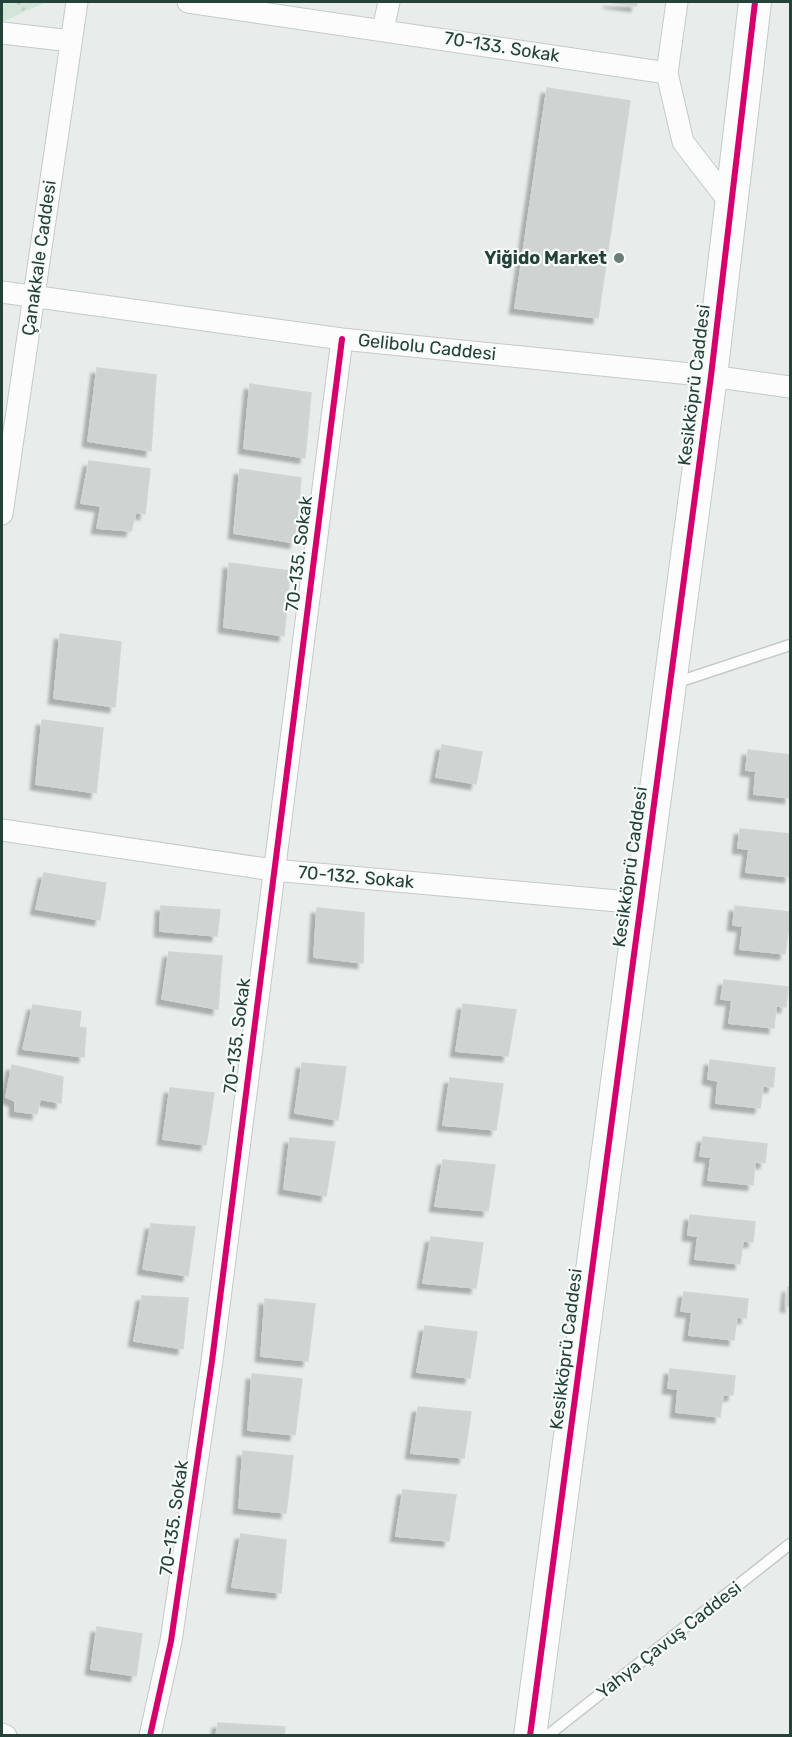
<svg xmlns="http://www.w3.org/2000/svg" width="792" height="1737" font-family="Rubik,sans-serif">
  <defs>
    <filter id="shadow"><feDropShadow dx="-5.5" dy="5.5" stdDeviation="1.5" flood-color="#0004"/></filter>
  </defs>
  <rect width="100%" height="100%" fill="#e8edeb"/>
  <path fill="#d1e6d8" d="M2,2h44l-44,20z"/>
  <path fill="#cfd4d2" stroke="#d1d6d4" stroke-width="1.5" filter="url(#shadow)" d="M608,2h29l-1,4z
    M547,88l83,13 -32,217 -83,-10z
    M97,368l59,7 -5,76 -63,-10z
    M250,384l61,9 -6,65 -61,-10z
    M89,461l61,8 -5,45 -9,-2 -5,19 -34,-3 4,-22 -20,-3z
    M240,469l61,9 -6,65 -61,-10z
    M229,563l61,8 -6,65 -60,-9z
    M60,634l61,8 -6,65 -61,-9z
    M42,720l61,8 -7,65 -60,-9z
    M442,745l40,7 -6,32 -40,-7z
    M748,750l42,5v43l-36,-4 2,-23 -10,-1z
    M740,829l50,5v43l-44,-5 3,-23 -11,-1z
    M44,873l62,10 -6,37 -64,-11z
    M161,906l59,4 -3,26 -57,-5z
    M735,906l55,6v20l-2,-1 -3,23 -45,-5 3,-23 -10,-1z
    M317,908l47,5 -1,50 -49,-6z
    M169,952l53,4 -4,53 -56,-10z
    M724,980l64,7 -2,20 -10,-1 -2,22 -45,-5 3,-23 -11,-1z
    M463,1004l53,6 -8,46 -52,-5z
    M33,1005l48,7 -2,15 7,1 -2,29 -61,-8z
    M710,1060l65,8 -2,19 -10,-1 -3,22 -44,-5 2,-22 -10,-2z
    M302,1063l44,4 -8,53 -43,-7z
    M12,1065l51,12 -2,26 -21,-4 -3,15 -22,-3v-10l-9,-4z
    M450,1078l53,6 -7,46 -53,-5z
    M170,1088l44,5 -8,52 -43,-6z
    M703,1137l64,7 -2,19 -10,-1 -2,23 -45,-5 3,-23 -11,-1z
    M290,1138l45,4 -9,54 -42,-7z
    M443,1160l52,5 -7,46 -53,-5z
    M690,1215l65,7 -2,20 -10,-1 -3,23 -45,-5 3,-23 -10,-1z
    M151,1224l44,3 -7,49 -45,-7z
    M431,1237l52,6 -7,45 -53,-5z
    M788,1287h2v20l-4,-1z
    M684,1292l64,7 -2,19 -9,-1 -3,23 -45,-5 3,-23 -11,-1z
    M142,1296l46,2 -5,51 -49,-8z
    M265,1299l50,5 -7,57 -47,-5z
    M425,1326l52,6 -7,46 -53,-6z
    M670,1369l65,7 -2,19h-10l-3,22 -44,-5 2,-23 -10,-1z
    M252,1374l50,5 -7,56 -47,-5z
    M418,1407l53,5 -7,46 -53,-5z
    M243,1451l50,5 -7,57 -47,-5z
    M403,1490l53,5 -7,46 -53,-5z
    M241,1534l45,6 -5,53 -49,-6z
    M97,1627l45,7 -6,42 -45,-7z
    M218,1723l67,4 -1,9h-68z"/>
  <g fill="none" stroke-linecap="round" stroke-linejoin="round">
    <defs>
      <path id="lane" d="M675,683l115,-38
        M547,1736l243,-192"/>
      <path id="street" d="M188,2l479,71 16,69 48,62
        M383,29l6,-27
        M2,33l69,8
        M667,73l10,-71
        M2,292l340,47 369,37 79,11
        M2,514l75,-512
        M2,830l271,40 367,33
        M2,1734l4,2
        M150,1736l21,-95 41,-280 130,-1022"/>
      <path id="secondary" d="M530,1736l181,-1360 44,-374"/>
    </defs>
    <use href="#lane" stroke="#c5cac8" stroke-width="13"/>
    <use href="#street" stroke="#c5cac8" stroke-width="23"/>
    <use href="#secondary" stroke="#c3cbc8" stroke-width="34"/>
    <path stroke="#c3ccca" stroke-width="4" stroke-dasharray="3 4.5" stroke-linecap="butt" d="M18,2l6,8"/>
    <use href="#lane" stroke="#fcfcfc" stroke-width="10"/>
    <use href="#street" stroke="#fcfcfc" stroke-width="21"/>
    <use href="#secondary" stroke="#fcfcfc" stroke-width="32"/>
    <defs>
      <path id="cycleway" d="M150,1736l21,-95 41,-280 130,-1022
        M530,1736l181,-1360 44,-374"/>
    </defs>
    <use href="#cycleway" stroke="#f7fbf9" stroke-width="10"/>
    <use href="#cycleway" stroke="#d6006c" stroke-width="6"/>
  </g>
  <circle fill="#697e78" stroke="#f7fbf9" stroke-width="2" cx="619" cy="258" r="6"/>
  <g text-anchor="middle" stroke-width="4.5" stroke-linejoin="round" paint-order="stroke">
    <g font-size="18" fill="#24423a" stroke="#f7fbf9">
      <text transform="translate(502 47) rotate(9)" y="6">70-133. Sokak</text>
      <text transform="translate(39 258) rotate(-82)" y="6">Çanakkale Caddesi</text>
      <text transform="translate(427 347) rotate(6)" y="6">Gelibolu Caddesi</text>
      <text transform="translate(694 385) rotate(-83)" y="6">Kesikköprü Caddesi</text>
      <text transform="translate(299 554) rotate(-83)" y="6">70-135. Sokak</text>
      <text transform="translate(630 867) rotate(-82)" y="6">Kesikköprü Caddesi</text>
      <text transform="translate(356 877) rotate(5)" y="6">70-132. Sokak</text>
      <text transform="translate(237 1036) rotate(-83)" y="6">70-135. Sokak</text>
      <text transform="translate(566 1349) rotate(-83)" y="6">Kesikköprü Caddesi</text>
      <text transform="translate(174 1518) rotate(-82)" y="6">70-135. Sokak</text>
      <text transform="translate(669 1640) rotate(-38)" y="6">Yahya Çavuş Caddesi</text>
    </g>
    <g font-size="18" font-weight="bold" fill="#24423a" stroke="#f7fbf9" text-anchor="end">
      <text x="607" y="264">Yiğido Market</text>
    </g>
  </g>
  <rect width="792" height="1737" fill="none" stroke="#24423a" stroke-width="6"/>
</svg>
